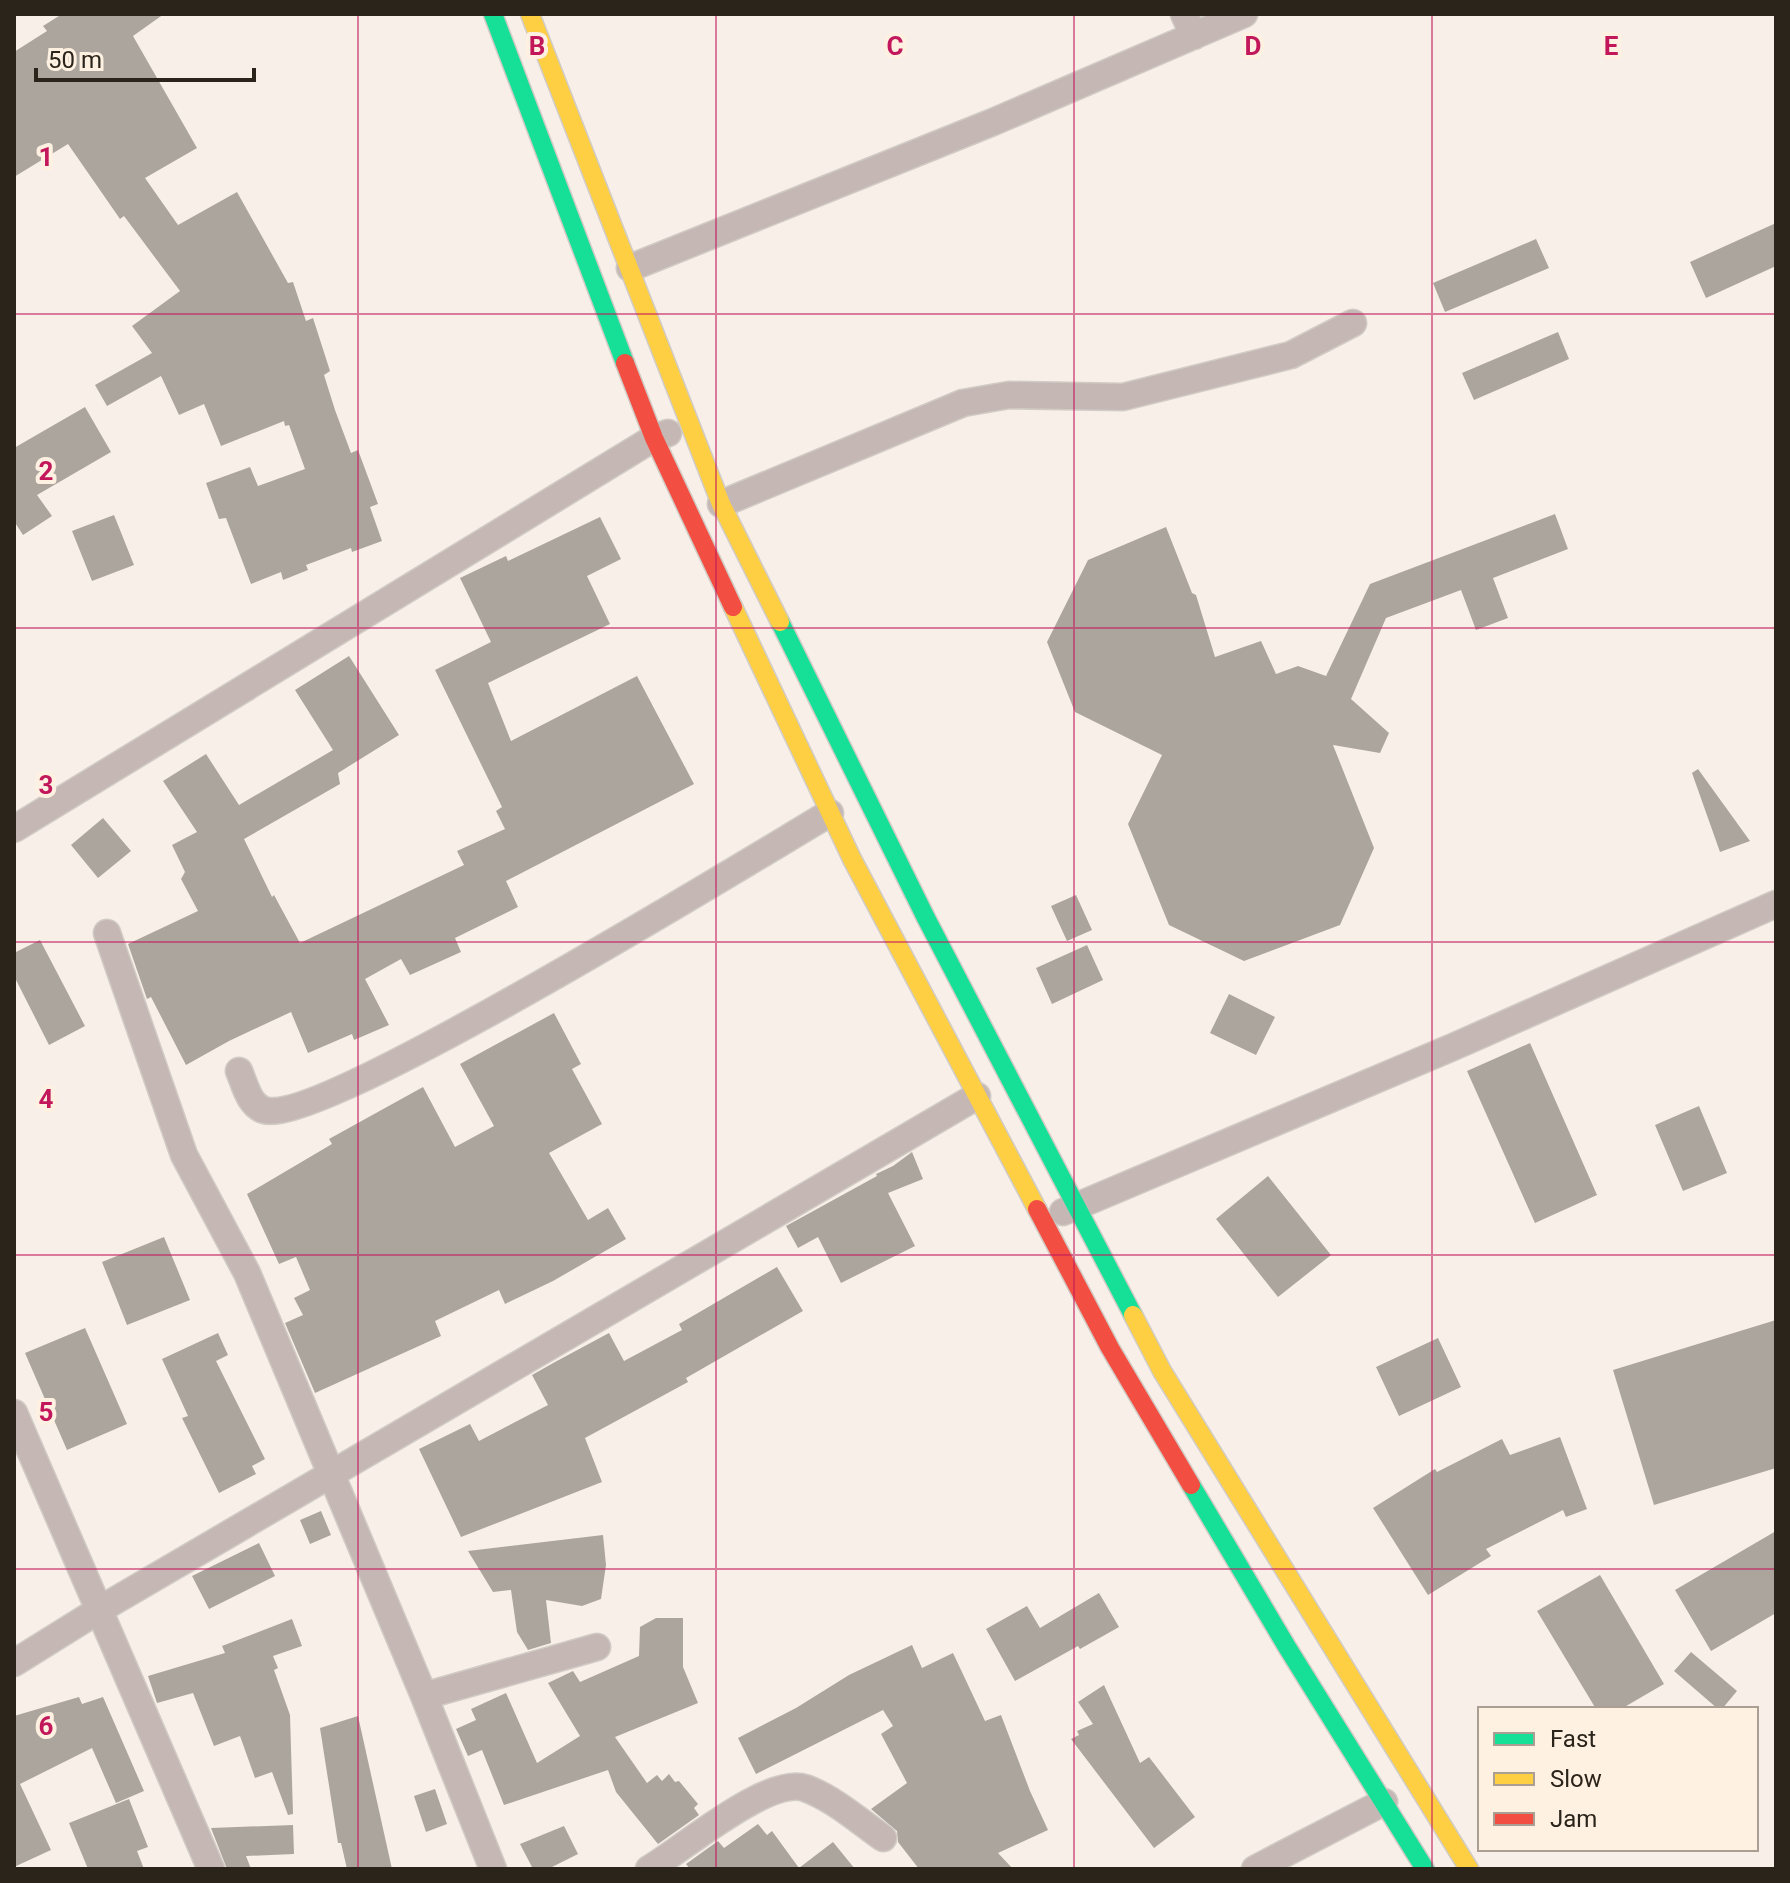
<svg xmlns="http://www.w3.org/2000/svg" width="1790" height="1883" font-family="Roboto,sans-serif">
  <rect width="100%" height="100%" fill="#f8f0e8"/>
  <path fill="#aca59d" d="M62,14h102l-31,22 64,112 -52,30 33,47 59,-33 51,91 5,-1 13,39 7,-3 17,53 -6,4 11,35 16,43 7,-3 20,54 -8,3 12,34 -30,11 -1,-4 -45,17 2,5 -25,10 -2,-8 -30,12 -25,-66 -7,1 -13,-36 44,-16 8,19 47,-17 -16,-44 -4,1 -1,-5 -63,25 -17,-42 -25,11 -18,-39 -54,30 -12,-21 57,-32 -20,-27 48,-35 -56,-75 -4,3 -52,-75 -54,33v-125l33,-21 -4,-5z
    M1776,223v43l-70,32 -16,-36z
    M1536,239l13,29 -104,44 -12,-29z
    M1558,332l11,27 -95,41 -12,-27z
    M85,407l26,45 -74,43 15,21 -29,19 -9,-14v-73z
    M1555,514l13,35 -75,29 15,40 -32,12 -15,-40 -75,28 -35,81 38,34 -9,20 -47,-8 41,103 -34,77 -96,36 -75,-36 -41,-101 34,-69 -87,-43 -28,-70 41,-82 78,-33 26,66 4,2 19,62 46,-16 15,33 22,-8 28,10 44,-92z
    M114,515l20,50 -42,16 -20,-50z
    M600,517l21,42 -34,17 23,48 -122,59 23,58 126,-65 57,108 -188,97 12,26 -63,31 6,14 -51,23 -9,-16 -36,20 24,46 -35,15 -2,-6 -44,19 -17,-41 -62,29 -43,24 -35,-68 -4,2 -19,-55 70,-33 -17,-32 4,-7 -13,-27 25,-13 -34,-51 43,-27 33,51 94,-55 -38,-60 54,-34 50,79 -61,38 2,11 -96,55 28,58 2,-2 26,48 164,-78 -7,-14 48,-22 -9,-18 6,-4 -67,-137 56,-28 -31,-64 46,-22 2,5z
    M1698,769l52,72 -30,11 -28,-79z
    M103,818l28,33 -33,27 -27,-33z
    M1076,895l16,35 -25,11 -16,-35z
    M40,940l45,86 -36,19 -35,-69v-23z
    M1087,945l16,35 -51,24 -16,-36z
    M1229,994l46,23 -19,38 -46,-22z
    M554,1013l27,51 -9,5 30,55 -53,29 39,67 20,-12 18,31 -73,42 -48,23 -6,-14 -64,31 6,15 -126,57 -30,-70 18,-8 -9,-17 16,-8 -14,-33 -17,7 -32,-70 85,-50 -3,-5 94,-52 32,60 39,-21 -34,-62z
    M1530,1043l67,152 -62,28 -68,-152z
    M1699,1106l28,67 -44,18 -28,-66z
    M912,1152l11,27 -35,14 27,53 -74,37 -23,-46 -20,11 -12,-22 91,-50 -1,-2 17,-8z
    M1268,1176l63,79 -53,42 -62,-78z
    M164,1237l26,63 -63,25 -25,-63z
    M777,1267l26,44 -117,67 2,4 -103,56 17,44 -141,55 -42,-88 51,-25 9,17 69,-36 -16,-30 23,-13 54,-29 15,28 58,-31 -3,-6z
    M1776,1320v148l-122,37 -41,-135z
    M85,1328l42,96 -60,26 -42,-97z
    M218,1333l10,22 -12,6 49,98 -13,7 4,8 -37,19 -37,-75 6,-2 -26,-57z
    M1438,1338l23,49 -62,29 -23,-49z
    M1560,1437l27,72 -21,8 -3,-7 -77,39 5,7 -63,39 -55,-87 62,-39 2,3 65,-33 8,16z
    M321,1511l10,24 -21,9 -10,-24z
    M1776,1531v82l-65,38 -36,-61z
    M603,1535l3,30 -5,34 -19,7 -36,-6 5,43 -23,7 -11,-18 -6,-42 -18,2 -25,-41z
    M259,1543l16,33 -66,33 -17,-33z
    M1600,1575l64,109 -43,25h-25l-59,-98z
    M1099,1593l20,34 -39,22 -2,-3 -63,35 -29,-52 41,-23 13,22z
    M656,1618h27v49l15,36 -83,34 32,46 10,-8 5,6 7,-7 6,8 4,-1 19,23 -4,4 5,7 -41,29 -42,-52 -8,-22 -104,35 -22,-55 -14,6 -12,-27 20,-9 -5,-11 35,-16 31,70 43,-27 -32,-53 25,-12 7,11 59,-26 1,-29z
    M292,1619l10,27 -29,10 5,12 -4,2 16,45 3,99 -5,1 -16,-43 -17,6 -15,-42 -26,10 -21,-53 -36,10 -9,-27 77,-23 -3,-7z
    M912,1645l10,23 31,-15 32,68 16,-6 29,76 18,39 -50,23 15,16h-94l-21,-27 -1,-11 -26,-22 36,-26 -26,-49 12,-8 -10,-16 -127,64 -18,-36 58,-30 53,-33z
    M1691,1652l46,39 -15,18h-4l-44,-38z
    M1104,1685l36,78 9,-6 46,60 -41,31 -83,-109 8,-4 -2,-4 16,-7 -15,-22z
    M79,1697l3,7 21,-7 41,94 -28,12 -24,-55 -72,36 31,66 -37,17v-151z
    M358,1716l34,153h-45l-6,-26h-3l-18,-115z
    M435,1789l12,35 -21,8 -12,-36z
    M129,1799l19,48 -11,4 7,18h-56l-19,-46z
    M758,1824l9,11 5,-4 27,37 34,-26 22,27h-165l-4,-5 32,-23 6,7z
    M293,1825l1,29 -48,2 5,13h-24l-16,-41z
    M564,1826l14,28 -30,15h-15l-13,-25z"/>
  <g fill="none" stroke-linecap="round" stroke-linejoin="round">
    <defs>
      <path id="street" d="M1184,14l10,22
        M630,268l363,-146 251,-108
        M721,504l242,-101 46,-8 114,2 168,-42 62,-32
        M14,829l640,-391 14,-5
        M107,933l77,222 63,118 177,423 69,173
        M239,1071c6,14 10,34 25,39 54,18 493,-254 566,-297
        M1063,1212l390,-165 323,-143
        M14,1413l197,456
        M14,1663l85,-53 878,-514
        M424,1696l173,-49
        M649,1869c34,-20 119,-93 156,-81 28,10 54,33 78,50
        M1255,1869l129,-67"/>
      <path id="fast" d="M493,14l132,349
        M780,622l146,296 207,397
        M1191,1485l96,162 138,222"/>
      <path id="slow" d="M530,14l191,490 59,118
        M733,607l119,252 185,350
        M1133,1315l29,56 307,498"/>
      <path id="jam" d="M625,363l29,75 79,169
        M1037,1209l73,139 81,137"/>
    </defs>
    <use href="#street" stroke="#d1cbc5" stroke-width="29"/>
    <use href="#fast" stroke="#d1cbc5" stroke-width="21"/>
    <use href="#slow" stroke="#d1cbc5" stroke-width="21"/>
    <use href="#jam" stroke="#d1cbc5" stroke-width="21"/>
    <use href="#street" stroke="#c5b7b4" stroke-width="26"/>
    <use href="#fast" stroke="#16e098" stroke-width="18"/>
    <use href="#slow" stroke="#ffcf43" stroke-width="18"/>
    <use href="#jam" stroke="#f24e42" stroke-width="18"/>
  </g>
  <path fill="none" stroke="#c2185b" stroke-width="2" stroke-opacity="0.55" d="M358,14v1855M716,14v1855M1074,14v1855M1432,14v1855M14,314h1762M14,628h1762M14,942h1762M14,1255h1762M14,1569h1762"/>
  <g font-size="26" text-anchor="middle" font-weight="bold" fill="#c2185b" stroke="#fef1e2" stroke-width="8" stroke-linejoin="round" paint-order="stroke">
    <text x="537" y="55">B</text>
    <text x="895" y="55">C</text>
    <text x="1253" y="55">D</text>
    <text x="1611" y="55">E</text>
    <text x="46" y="166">1</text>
    <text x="46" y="480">2</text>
    <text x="46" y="794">3</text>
    <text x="46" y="1108">4</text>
    <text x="46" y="1421">5</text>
    <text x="46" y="1735">6</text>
  </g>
  <rect width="1790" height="1883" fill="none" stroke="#2b241a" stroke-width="32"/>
  <rect x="1478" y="1707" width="280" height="144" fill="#fef1e2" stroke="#aa9f92" stroke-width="2"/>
  <rect x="1494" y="1733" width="40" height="12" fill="#16e098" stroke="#aa9f92" stroke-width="2"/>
  <text x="1550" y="1747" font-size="24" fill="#2b241a">Fast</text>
  <rect x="1494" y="1773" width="40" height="12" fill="#ffcf43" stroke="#aa9f92" stroke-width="2"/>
  <text x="1550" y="1787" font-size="24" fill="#2b241a">Slow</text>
  <rect x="1494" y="1813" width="40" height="12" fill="#f24e42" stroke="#aa9f92" stroke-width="2"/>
  <text x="1550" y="1827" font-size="24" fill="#2b241a">Jam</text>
  <path d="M36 68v12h218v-12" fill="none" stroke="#2b241a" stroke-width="4"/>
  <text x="48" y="68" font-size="24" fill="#2b241a" stroke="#fef1e2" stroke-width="6" paint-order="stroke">50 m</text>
</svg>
